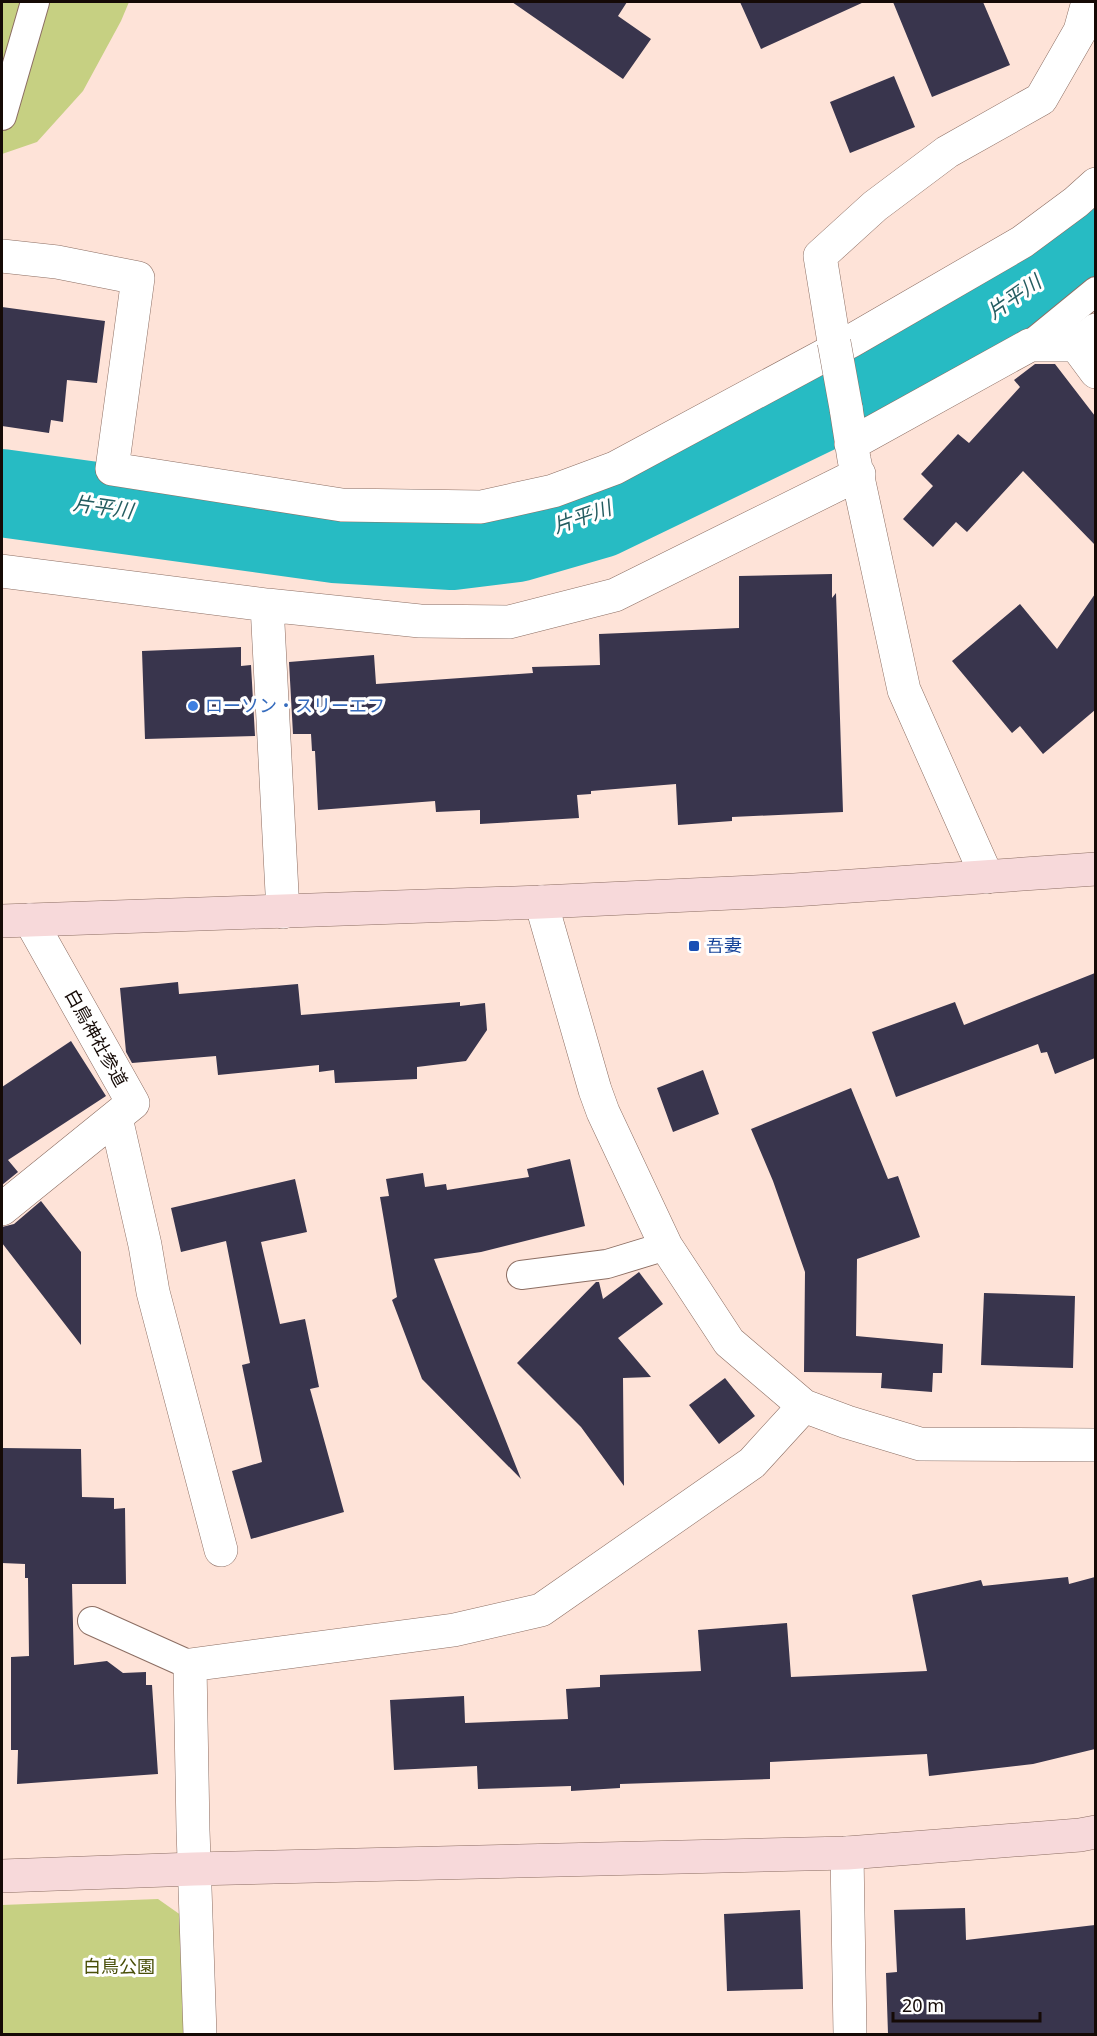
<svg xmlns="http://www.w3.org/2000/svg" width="1097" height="2036" font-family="'Noto Sans','Noto Sans JP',sans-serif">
  <rect width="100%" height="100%" fill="#fee3d8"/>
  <path fill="#c6d082" d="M2,2h127l-8,19 -38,70 -46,51 -35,12z
    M158,1899l27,19 3,116h-186v-129z"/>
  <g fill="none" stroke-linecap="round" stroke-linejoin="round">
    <path stroke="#27bbc3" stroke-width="88" d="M2,493l332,46 118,7 65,-8 83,-24 337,-163 121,-85 38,-31"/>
  </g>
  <path fill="#39354d" d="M512,2h115l-9,14 33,23 -28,40z
    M740,2h124l-103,47z
    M893,2h90l27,63 -78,32z
    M894,76l21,51 -65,26 -20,-51z
    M2,307l103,14 -8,62 -30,-3 -4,42 -12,-2 -2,13 -47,-7z
    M1035,364h20l40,52v129l-72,-74 -56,61 -11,-10 -23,25 -30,-28 30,-33 -12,-12 37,-40 11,9 51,-56 -6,-7z
    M832,574v24l4,-5 7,219 -111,5v4l-54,4 -2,-41 -85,7v3l-14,1 2,23 -99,6v-14l-44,2 -1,-11 -117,9 -3,-59h-3l-1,-17h-18l-4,-72 85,-7 2,29 157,-11 -1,-6 68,-2 -1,-31 140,-6v-52z
    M1095,594v116l-52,44 -23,-28 -8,7 -60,-72 68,-57 37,45z
    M241,647v19l10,-1 4,71 -110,3 -3,-88z
    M1095,973v85l-40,16 -8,-22 -6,1 -3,-9 -142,53 -24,-65 83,-30 9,23z
    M178,982l1,12 119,-10 3,31 159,-13v4l25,-3 2,27 -21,31 -49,6v12l-82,4 -1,-13 -15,2v-7l-101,10 -2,-19 -84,7 -6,-11 -6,-64z
    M71,1041l35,55 -98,64 10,12 -16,13v-98z
    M703,1070l16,44 -46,18 -16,-44z
    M851,1088l37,91 10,-3 22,61 -63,22 -1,77 87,8 -1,29h-9l-1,19 -51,-4 1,-15 -78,-1 1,-100 -32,-91 -22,-52z
    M570,1159l15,67 -104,26 -47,7 87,220 -99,-100 -30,-79 5,-3 -17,-100 9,-1 -3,-17 37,-6 2,14 21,-3 1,6 82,-13 -2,-8z
    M295,1179l12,53 -46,10 19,82 25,-5 14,68 -9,2 34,123 -93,27 -19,-68 30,-9 -20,-97 8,-2 -24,-122 -45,11 -10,-44z
    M41,1201l40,51v93l-79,-102v-16l12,-3z
    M639,1272l24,32 -45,34 33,39 -28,1 1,108 -43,-59 -64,-64 79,-81h3l4,17z
    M984,1293l91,3 -2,72 -92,-3z
    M725,1378l30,38 -36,28 -30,-39z
    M2,1448l79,1 1,48 32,1v11l11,-1 1,76h-54l2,81 33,-4 16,12 23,-1v13h6l6,89 -141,10 1,-34h-7v-93l18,-1 -1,-78h-3v-14l-23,-1z
    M1068,1577l1,7 26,-7v172l-62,15 -104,12 -2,-22 -157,8v17l-150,5v4l-49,3v-5l-93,3 -1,-23 -83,4 -4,-70 74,-4 1,27 103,-4 -2,-30 34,-2v-12l101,-4 -3,-41 89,-7 4,54 136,-6 -15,-76 69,-15 2,6z
    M965,1908l1,32 129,-15v109h-207l-2,-61 11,-1 -3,-62z
    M800,1910l3,79 -76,2 -3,-77z"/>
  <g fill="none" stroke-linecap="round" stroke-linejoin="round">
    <defs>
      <path id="lane" d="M2,116l33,-114
        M1030,345l66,-54
        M521,1275l86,-11 59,-18
        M92,1621l98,44"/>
      <path id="street" d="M2,256l55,6 81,16 -26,191 230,36 139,2 72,-16 62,-23 236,-127 171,-99 54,-40 20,-18
        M1096,330l-20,15 20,27
        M834,342l-14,-86 55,-50 72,-54 94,-53 39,-68 8,-29
        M846,408l8,51 50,231 83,187
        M851,444l179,-99h46
        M2,571l265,34 153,16 89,1 106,-27 244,-121
        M267,605l16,307
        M541,902l54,188 8,22 63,134 63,96 75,64 43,16 73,22 176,1
        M116,1118l29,127 8,47 68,258
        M2,1209l131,-106 -103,-183
        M847,1853l3,181
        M200,2034l-7,-204 -3,-165 264,-35 87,-20 211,-147 52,-57"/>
      <path id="secondary" d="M2,921l539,-19 253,-12 302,-21
        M2,1876l192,-7 653,-16 233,-18 16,-3"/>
    </defs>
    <use href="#lane" stroke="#8c6e63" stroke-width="30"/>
    <use href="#street" stroke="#8c6e63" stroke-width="34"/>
    <use href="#secondary" stroke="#8c6e63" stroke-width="34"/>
    <use href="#lane" stroke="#fff" stroke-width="28"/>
    <use href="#street" stroke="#fff" stroke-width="33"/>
    <use href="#secondary" stroke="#f7d9da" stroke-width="33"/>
    <defs>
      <path id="street-bridge" d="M834,342l12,66"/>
    </defs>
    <use href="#street-bridge" stroke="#8c6e63" stroke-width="34" stroke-linecap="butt"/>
    <use href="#street-bridge" stroke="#fff" stroke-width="33"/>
  </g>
  <circle fill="#3f7fe0" stroke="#fff" stroke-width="2" cx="193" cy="706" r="6"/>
  <rect fill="#1a4fb4" stroke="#fff" stroke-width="2" x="688" y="940" width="12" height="12" rx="3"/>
  <g text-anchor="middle" stroke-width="6" stroke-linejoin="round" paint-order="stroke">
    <g font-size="18" fill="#366cbe" stroke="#fff" text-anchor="start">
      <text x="205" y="712">ローソン・スリーエフ</text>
    </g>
    <g font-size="18" fill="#164399" stroke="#fff" text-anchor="start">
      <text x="706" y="952">吾妻</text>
    </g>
    <g font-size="18" fill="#150a06" stroke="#fff">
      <text transform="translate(96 1038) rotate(61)" y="6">白鳥神社参道</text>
    </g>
    <g font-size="18" fill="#494f08" stroke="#fff">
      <text x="119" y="1973">白鳥公園</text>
    </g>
    <g font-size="20" font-style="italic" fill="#255d61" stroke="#fff">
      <text transform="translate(1014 297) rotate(-35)" y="7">片平川</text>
      <text transform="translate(103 507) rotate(8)" y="7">片平川</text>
      <text transform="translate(582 517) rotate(-19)" y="7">片平川</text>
    </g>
  </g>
  <rect width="1097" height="2036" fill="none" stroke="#150a06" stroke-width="6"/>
  <path d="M893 2012v9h147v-9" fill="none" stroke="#150a06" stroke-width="3"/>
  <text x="902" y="2012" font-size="18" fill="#150a06" stroke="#ffffff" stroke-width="4.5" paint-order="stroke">20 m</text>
</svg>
